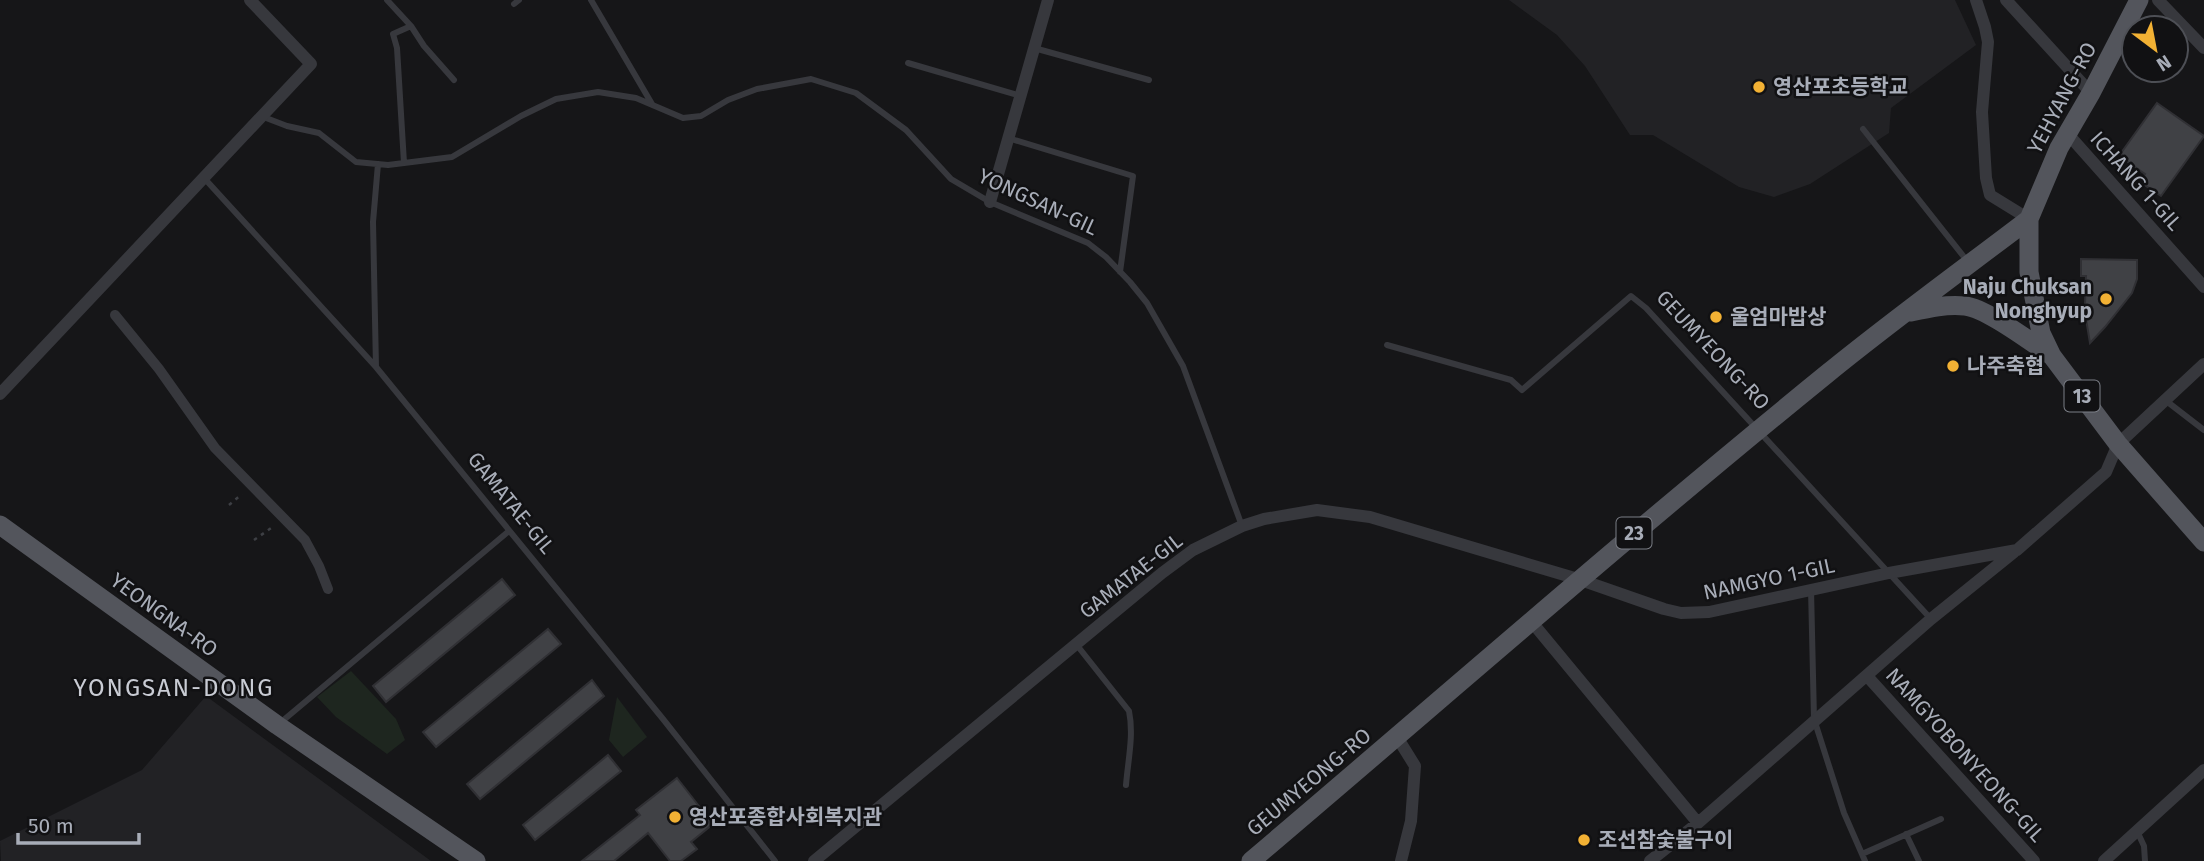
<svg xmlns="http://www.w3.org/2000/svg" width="2204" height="861" font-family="'Fira Sans','Noto Sans KR',sans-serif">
  <rect width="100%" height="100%" fill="#161618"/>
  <path fill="#222225" d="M1509,0h446l21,45 -85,63 -2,25 -79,51 -36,13 -35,-10 -86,-52h-23l-45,-69 -28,-31z
    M206,696l225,165h-430l-1,-20 142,-71z"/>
  <path fill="#1e261f" d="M351,671l45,48 9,21 -18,14 -51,-37 -19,-20z
    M617,697l30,40 -24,20 -14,-17z"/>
  <path fill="#404145" stroke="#303034" stroke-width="2" d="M2157,103l47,33 -43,60 -21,-14 5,-8 -20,-14 -4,-7z
    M2081,259l56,1v19l-5,14 -27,34 -15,16 -4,-24 5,-1 -6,-13 1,-29h-5z
    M502,579l13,16 -129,107 -13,-16z
    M548,629l13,15 -125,103 -13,-15z
    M592,680l12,16 -124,103 -13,-15z
    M608,755l13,16 -86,69 -12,-15z
    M677,778l36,46 -22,18 6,7 -16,12h-11l-22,-28 -34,28h-32l58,-46 -4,-5z"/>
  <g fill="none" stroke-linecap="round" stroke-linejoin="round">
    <path stroke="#3d3f44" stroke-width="2.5" stroke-dasharray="3.5 5" stroke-linecap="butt" d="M229,505l13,-11
      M254,540l20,-14"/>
    <path stroke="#37383d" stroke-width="6" d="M387,0l24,26 -18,8 4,14 7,115
      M591,0l61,104
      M514,4l5,-4
      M411,26l13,20 30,34
      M1034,48l115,32
      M908,63l113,33
      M261,116l26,10 32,7 37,29 32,3 64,-8 69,-41 35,-17 42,-7 38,6 47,20 18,-2 27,-16 29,-11 54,-10 45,14 50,37 45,49 39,23 98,41 18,14 24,25 17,21 36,63 59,160
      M1863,129l105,133
      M1008,138l125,38 -13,96
      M205,179l171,188 287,352 112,142
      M1387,345l124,35 11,10 109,-94 15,12 285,311
      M376,367l-3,-145 5,-58
      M2165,400l39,30
      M1811,589l3,130 30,94 21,48
      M1076,644l53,67c5,24 -1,49 -3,74
      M280,723l229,-192
      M2137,831l7,15 1,15
      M1906,834l13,27
      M1862,854l79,-35"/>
    <path stroke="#37383d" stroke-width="10" d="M115,315l44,54 56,79 90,92 14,26 9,23"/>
    <path stroke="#37383d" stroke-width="12" d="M1976,0l9,27 3,15 -6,70 4,66 4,17 39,24
      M2006,0l85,93
      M2158,0l46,48
      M2067,133l137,154
      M990,202l58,-202
      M0,394l311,-330 -61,-64
      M1531,621l167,202
      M1867,676l167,185
      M1397,737l18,29 -4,55 -10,40
      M814,861l348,-288 31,-23 49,-24 22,-7 53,-9 53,7 208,62 86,30 17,4 28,-1 180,-39 128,-23 89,-78 12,-28 86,-80
      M1650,861l48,-38 233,-204 83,-67
      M2104,861l100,-91"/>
    <path stroke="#53555c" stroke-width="19" d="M2139,0l-48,93 -32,55 -30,71v53l12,61 11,23 66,88 86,98
      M1911,312c18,-4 36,-8 54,-6 21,2 67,37 87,50
      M0,525l277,200 199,136
      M1251,861c192,-163 381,-329 577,-488 65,-53 134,-103 201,-154"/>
  </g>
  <g fill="#f2b134" stroke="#111113" stroke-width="2.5">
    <circle cx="1759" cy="87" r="7"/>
    <circle cx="2106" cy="299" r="7"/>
    <circle cx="1716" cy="317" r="7"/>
    <circle cx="1953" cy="366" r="7"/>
    <circle cx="675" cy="817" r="7"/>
    <circle cx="1584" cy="840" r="7"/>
  </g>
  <g text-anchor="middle" stroke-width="5" stroke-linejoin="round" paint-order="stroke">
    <g fill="#111113" stroke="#7b7e86" stroke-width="2">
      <rect x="2064.5" y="380.5" width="35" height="31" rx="5"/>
      <rect x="1616.5" y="517.5" width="35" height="31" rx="5"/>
    </g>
    <g font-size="19" font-weight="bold" fill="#a8adb8">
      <text x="2082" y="403">13</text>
      <text x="1634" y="540">23</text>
    </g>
    <g font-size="21" font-weight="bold" fill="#a8adb8" stroke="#111113" text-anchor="start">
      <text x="1773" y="94">영산포초등학교</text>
      <text x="2092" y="294" text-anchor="end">Naju Chuksan<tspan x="2092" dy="24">Nonghyup</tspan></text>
      <text x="1730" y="324">울엄마밥상</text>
      <text x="1967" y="373">나주축협</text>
      <text x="689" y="824">영산포종합사회복지관</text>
      <text x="1598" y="847">조선참숯불구이</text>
    </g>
    <g font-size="21" fill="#a8adb8" stroke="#111113">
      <text transform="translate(2062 98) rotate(-62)" y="7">YEHYANG-RO</text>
      <text transform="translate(2136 181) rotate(48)" y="7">ICHANG 1-GIL</text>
      <text transform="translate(1038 202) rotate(25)" y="7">YONGSAN-GIL</text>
      <text transform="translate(1713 350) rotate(47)" y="7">GEUMYEONG-RO</text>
      <text transform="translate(511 503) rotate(51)" y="7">GAMATAE-GIL</text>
      <text transform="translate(1131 576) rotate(-38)" y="7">GAMATAE-GIL</text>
      <text transform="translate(1769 579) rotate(-12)" y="7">NAMGYO 1-GIL</text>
      <text transform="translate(164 615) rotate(36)" y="7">YEONGNA-RO</text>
      <text transform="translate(1965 755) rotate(48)" y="7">NAMGYOBONYEONG-GIL</text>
      <text transform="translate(1309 782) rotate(-40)" y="7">GEUMYEONG-RO</text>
    </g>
    <g font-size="24" letter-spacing="2" fill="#c9ccd4" stroke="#111113">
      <text x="174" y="696">YONGSAN-DONG</text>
    </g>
  </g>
  <g transform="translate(2155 49) rotate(148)"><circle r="33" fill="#111113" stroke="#4d4f55" stroke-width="2"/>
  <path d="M0-5L12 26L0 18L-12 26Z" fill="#f2b134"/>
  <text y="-10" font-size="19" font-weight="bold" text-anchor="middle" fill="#a8adb8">N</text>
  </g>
  <path d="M18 833v10h121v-10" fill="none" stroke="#a8adb8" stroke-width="3.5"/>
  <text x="28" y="833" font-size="21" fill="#a8adb8" stroke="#111113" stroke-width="5" paint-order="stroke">50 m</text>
</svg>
